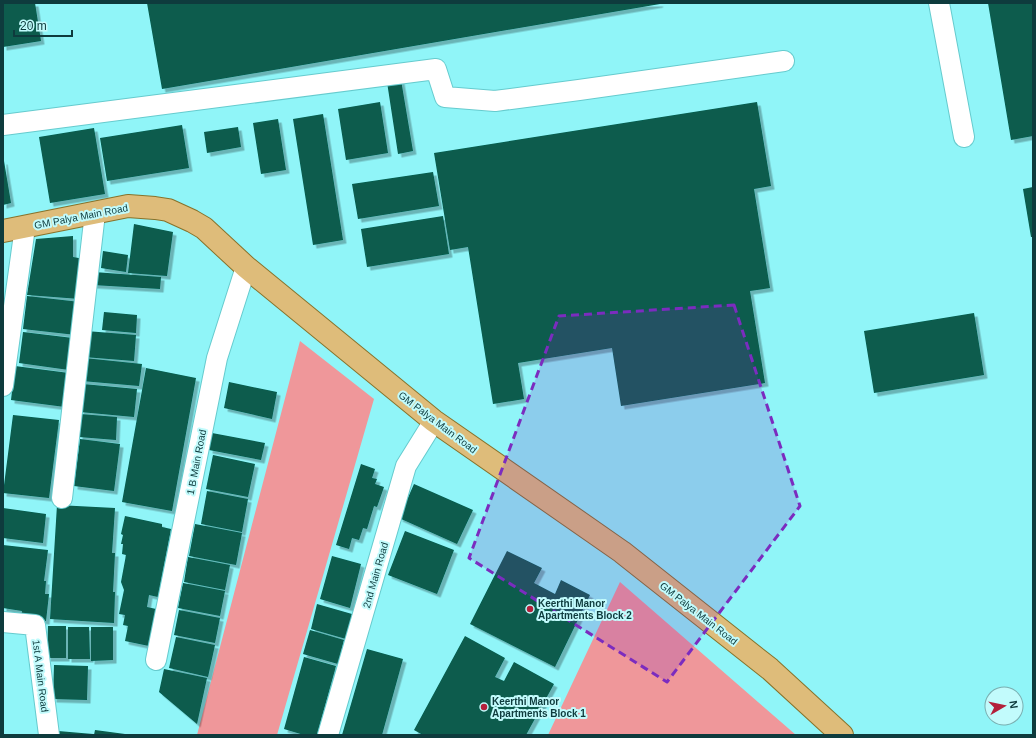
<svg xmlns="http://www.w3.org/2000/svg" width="1036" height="738" font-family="Arial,sans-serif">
  <defs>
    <filter id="shadow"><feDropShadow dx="3.5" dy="3.5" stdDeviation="0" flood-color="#0004"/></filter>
  </defs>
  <rect width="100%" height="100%" fill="#90f5f8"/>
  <path fill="#ef979a" d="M300,341l74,58 -97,336h-80z
    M620,582l176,153h-248z"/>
  <path fill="#075c4e" filter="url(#shadow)" d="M3,3h32l6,38 -38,6z
    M147,3h512l1,1 -498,85z
    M988,3h45v133l-22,4z
    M401,80l12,71 -15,3 -11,-72z
    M380,102l8,51 -42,7 -8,-51z
    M757,102l14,84 -17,3 16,99 -20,3 15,92 -144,23 -9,-58 -94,15 6,36 -31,5 -25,-157 -18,3 -16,-97z
    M323,114l20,126 -30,5 -20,-126z
    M278,119l8,51 -25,4 -8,-51z
    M182,125l7,43 -82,13 -7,-43z
    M238,127l3,20 -34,6 -3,-21z
    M94,128l11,66 -55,9 -11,-66z
    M3,161h1l7,42 -8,2z
    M433,172l6,34 -81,13 -6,-35z
    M1033,187v50h-2l-8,-48z
    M443,216l6,38 -82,13 -6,-38z
    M134,224l39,8 -6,44 -39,-3z
    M73,236v21l11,2 -4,40 -53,-4 9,-56z
    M103,251l25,4 -2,17 -25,-4z
    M94,272l67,5 -1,12 -67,-4z
    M27,296l53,6 -4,33 -53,-6z
    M104,312l33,3 -1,18 -34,-3z
    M974,313l10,62 -110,18 -10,-62z
    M86,331l50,4 -2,26 -50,-4z
    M23,332l50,6 -4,32 -50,-7z
    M84,358l58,6 -3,22 -57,-5z
    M15,366l54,7 -4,34 -54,-7z
    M146,368l50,10 -24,133 -50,-9z
    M229,382l48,10 -5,27 -48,-11z
    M83,384l54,5 -3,28 -54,-5z
    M80,414l37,3 -1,23 -37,-3z
    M13,415l46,5 -10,78 -46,-5z
    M212,433l53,10 -4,17 -52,-10z
    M80,439l40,5 -6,47 -40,-5z
    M213,455l42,9 -7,33 -42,-8z
    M361,464l14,5 -3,9 5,1 -2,5 9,3 -7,20 -3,-1 -7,23 -4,-1 -4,12 -7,-2 -3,11 -13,-4z
    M414,484l59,26 -16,34 -58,-26z
    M207,491l41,8 -6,33 -41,-8z
    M57,505l58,3 -3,45h3l-2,39h2l-1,31 -64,-4z
    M3,508l43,6 -3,29 -40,-5z
    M125,516l37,8v3l9,2 -13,68 -9,-2 -2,12 9,2 -7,37 -24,-5 3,-15 -5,-1 2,-10 -6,-1 5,-24 -3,-8 5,-27 -4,-1 1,-10h-2l2,-9 -2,-1z
    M195,524l47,9 -6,32 -47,-9z
    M405,531l49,19 -17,44 -49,-19z
    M3,545l45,5 -4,31h2l-1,13h4l-3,27 -25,-3 1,-7 -19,-3z
    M507,551l35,17 -8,15 21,11 6,-14 29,15 -35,72 -85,-43z
    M332,556l29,8 -11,44 -30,-9z
    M188,557l42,8 -5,25 -41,-8z
    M183,583l42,8 -5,25 -42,-8z
    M317,604l35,10 -6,25 -35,-10z
    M179,610l41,8 -5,25 -41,-8z
    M48,626h18v32h-19z
    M68,627h21l1,32h-22z
    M91,627h22v33l-22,1z
    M310,630l34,10 -6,24 -35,-10z
    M465,636l40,22 -10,19 9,4 10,-19 40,22 -28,51h-103l-9,-5z
    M176,637l39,8 -7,32 -39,-9z
    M367,649l36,10 -21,76h-40z
    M304,657l32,9 -19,69h-13l-20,-6z
    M54,665l34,1 -1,34 -34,-1z
    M164,669l43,9 -10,46 -38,-32z
    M95,730l30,4v1h-31z
    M58,731l35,3v1h-36z"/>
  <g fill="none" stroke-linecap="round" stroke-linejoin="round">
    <defs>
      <path id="minor" d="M939,3l25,134
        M3,125l433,-56 9,28 50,4 84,-11 205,-29
        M3,386l22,-159
        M62,498l33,-285
        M3,622l32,3 14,110
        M156,660l61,-302 29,-91
        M328,735l78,-269 28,-45"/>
      <path id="major" d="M3,231l125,-25 27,2 13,2 24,11 12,7 42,39 188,154 188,131 148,117 72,66"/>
    </defs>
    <use href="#minor" stroke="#66cbce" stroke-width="22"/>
    <use href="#major" stroke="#87722b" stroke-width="24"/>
    <use href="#minor" stroke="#fff" stroke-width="20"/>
    <use href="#major" stroke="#debc7a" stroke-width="22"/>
  </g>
  <path fill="#7b2cbf" fill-opacity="0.2" stroke="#7b2cbf" stroke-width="3" stroke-dasharray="8 5" stroke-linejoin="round" d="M734,305l66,201 -133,176 -198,-124 90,-242z"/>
  <g fill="#b3203b" stroke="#c2fbfc" stroke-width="1.5">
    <circle cx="530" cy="609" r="4"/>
    <circle cx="484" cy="707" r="4"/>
  </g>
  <g text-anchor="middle" stroke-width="4" stroke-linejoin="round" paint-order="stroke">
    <g font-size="10" fill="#0e3b3d" stroke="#c2fbfc">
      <text transform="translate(81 216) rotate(-11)" y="4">GM Palya Main Road</text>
      <text transform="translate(438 422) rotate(37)" y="4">GM Palya Main Road</text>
      <text transform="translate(196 462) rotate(-79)" y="4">1 B Main Road</text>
      <text transform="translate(375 575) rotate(-74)" y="4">2nd Main Road</text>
      <text transform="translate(699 613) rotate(38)" y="4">GM Palya Main Road</text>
      <text transform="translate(41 676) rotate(83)" y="4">1st A Main Road</text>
    </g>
    <g font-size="10" font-weight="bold" fill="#0e3b3d" stroke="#c2fbfc" text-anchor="start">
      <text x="538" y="607">Keerthi Manor<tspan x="538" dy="12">Apartments Block 2</tspan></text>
      <text x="492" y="705">Keerthi Manor<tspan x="492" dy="12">Apartments Block 1</tspan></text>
    </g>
  </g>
  <rect width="1036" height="738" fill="none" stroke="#0e3b3d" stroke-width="8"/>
  <g transform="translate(1004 706) rotate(81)"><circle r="19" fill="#c2fbfc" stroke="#7aaeb0"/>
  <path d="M0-3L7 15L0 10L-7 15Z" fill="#b3203b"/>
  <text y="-6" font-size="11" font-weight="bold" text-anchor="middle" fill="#0e3b3d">N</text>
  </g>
  <path d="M14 30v6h58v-6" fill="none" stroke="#0e3b3d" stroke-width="2"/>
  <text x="20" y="30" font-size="12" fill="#0e3b3d" stroke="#c2fbfc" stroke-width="3" paint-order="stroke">20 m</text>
</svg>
